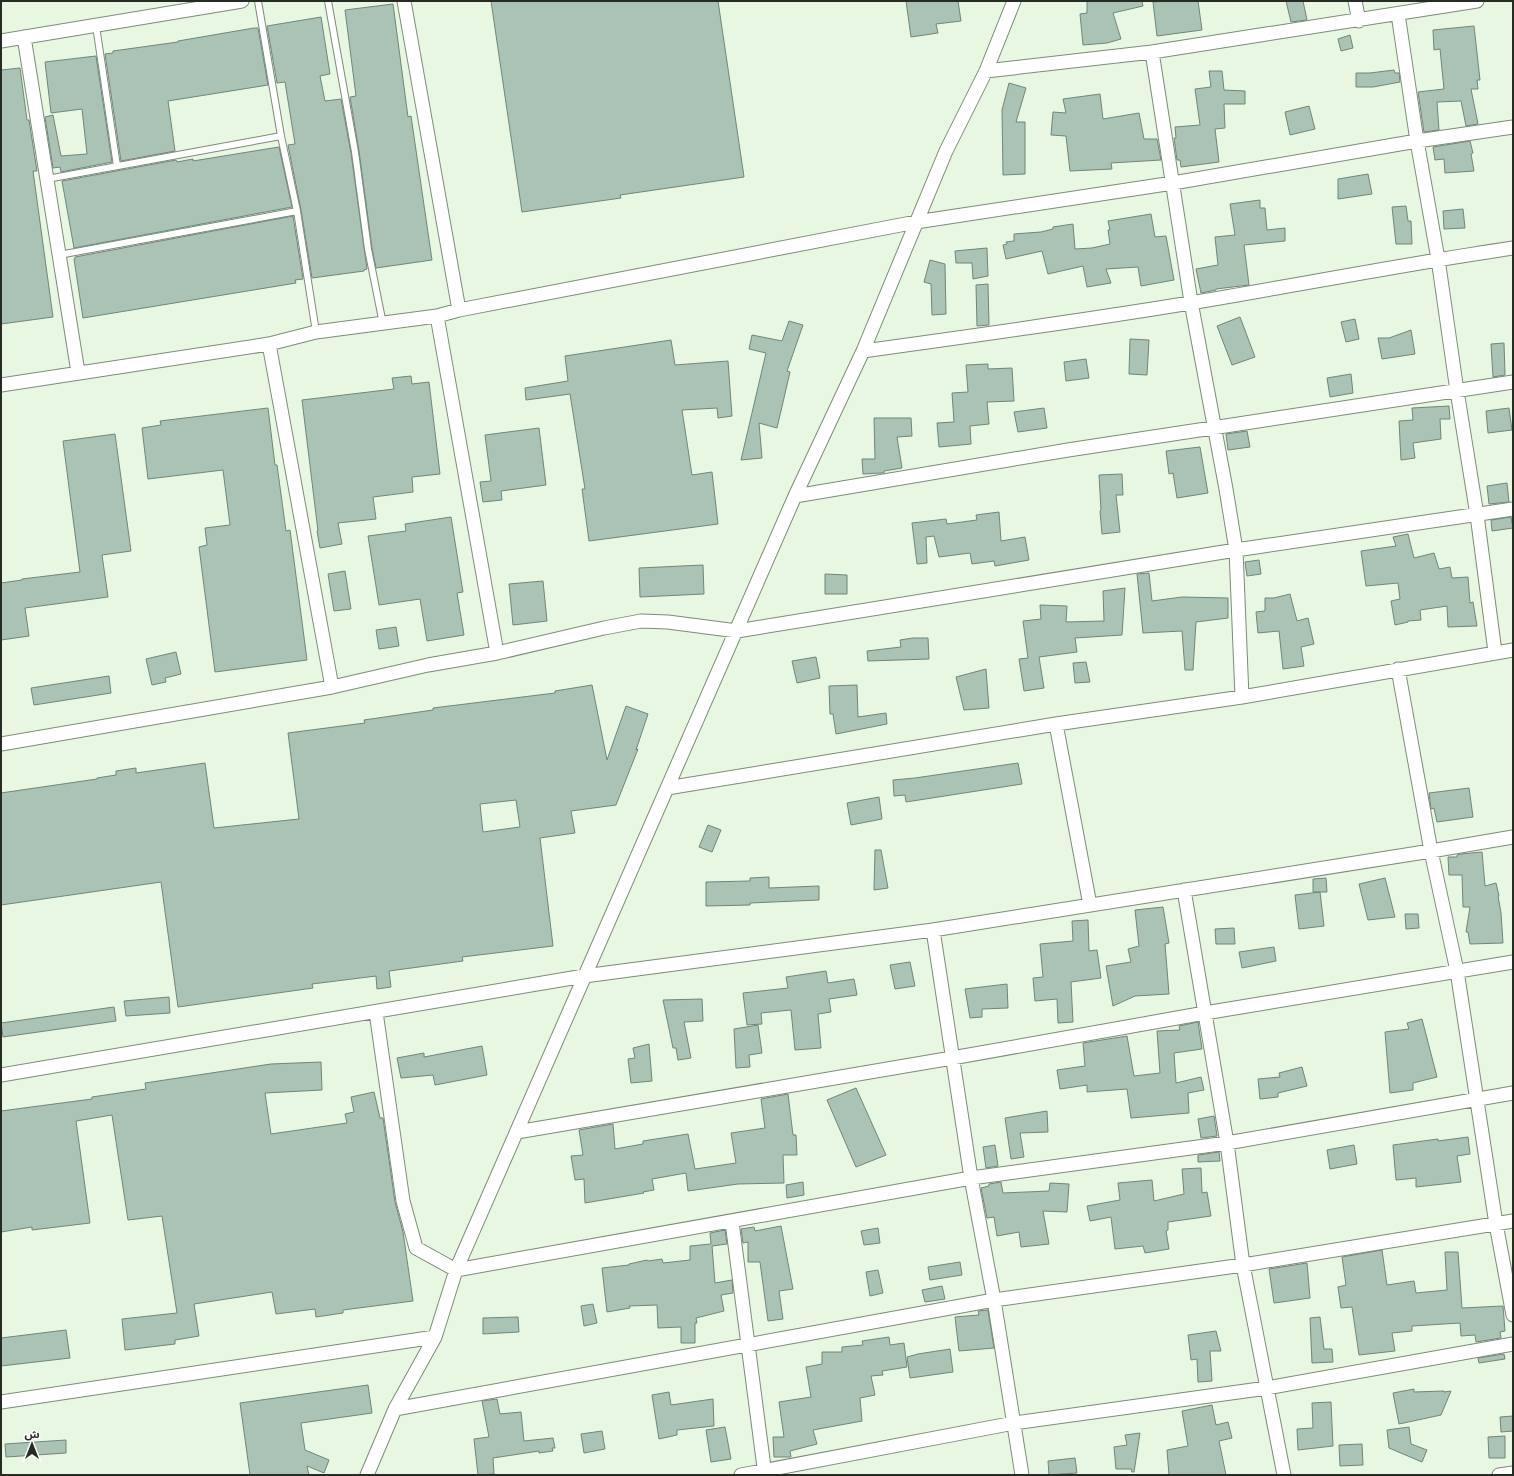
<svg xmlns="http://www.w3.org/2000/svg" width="1514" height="1476" font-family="'Archivo Narrow','Noto Sans Arabic',sans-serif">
  <rect width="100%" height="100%" fill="#e8f7e1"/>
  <path fill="#aac3b5" stroke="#6f8679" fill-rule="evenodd" d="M491,1h227l26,176 -124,18 1,3 -99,14z
    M906,1h52l3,20 -25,3 2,9 -27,4z
    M1087,1h55l1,5 -30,7 8,26 -14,4 -24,2 -3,-31 7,-1z
    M1164,1h34l4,29 -45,6 -4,-34z
    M1286,1h17l4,19 -16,2z
    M393,4l15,113 3,-1 21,144 -56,8 -4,-20 -13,-97 -9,-54 6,-1 -11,-86z
    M321,17l9,57 -10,2 5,25 16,-2 10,54 16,116 -3,1v1l-52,7 -11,-68 -13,-65 7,-1 -10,-62 -8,1 -10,-57z
    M1474,26l6,54h-3l1,9h-7l7,35 -12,2 -5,-25 -24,1 2,28 -15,2 -6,-40 26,-3 -4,-40 -6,1 -1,-20z
    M254,28h4l10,57 -100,16 7,50 -54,10 -16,-107 8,-1v-2l65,-9v-1z
    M1350,35l3,13 -12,3 -3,-12z
    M96,56l16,106 -51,10 -1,-5 -7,1 -8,-51 8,-2 8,41 26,-2 -5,-45 -31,4 -6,-51z
    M20,68l7,52h2l8,51h-4l20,146 -52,7v-254z
    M1394,70l1,3h4l1,9 -27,5h-17v-14h14z
    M1209,71h13l2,19 21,1v13h-21l1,24 -10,1 4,33 -38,5 -1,-7h-3l-3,-22h2l-1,-11 25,-2 -5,-36 16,-2z
    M1009,83l17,5 -10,34h9v52l-22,1 -1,-65z
    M1100,94l3,25 36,-6 5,26h13l4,21 -50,3 1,6 -42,2 -4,-35 -15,-1 2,-23 13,1 -3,-14z
    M1309,106l6,23 -25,6 -5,-23z
    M1470,141l3,12 -2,1 3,17 -29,2 -1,-14 -9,1 -2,-13z
    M279,147l13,60 -218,41 -12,-67 114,-21 1,2 16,-3v2z
    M1368,174l4,20 -34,5v-20z
    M1260,200v8h5l2,22 18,-2v13l-41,4 5,40 -33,4v1l-15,3 -5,-24 22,-4 -3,-28 20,-2 -5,-31z
    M1406,206l2,15h3l1,23h-16l-4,-37z
    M1463,209l2,19 -21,1 -1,-18z
    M1151,214l4,23 11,-1 8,44 -33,6 -3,-19 -32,2 5,14 -24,4 -4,-21 -35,8 -6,-23 -36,8 -3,-14 4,-1 -1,-2 8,-1v-7l27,-2 12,-3v-2l20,-3 2,25 17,-1 18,-4 -2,-14h2l-2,-9z
    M293,216l10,63 -8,1 1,3 -213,35 -9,-59h1v-2z
    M987,248l1,28 -15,3 -1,-16h-16l-1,-12z
    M930,260l15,4 1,50 -14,1 -1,-31 -7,-2z
    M988,284l1,41 -12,1 -1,-41z
    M1240,317l15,40 -23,8 -15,-39z
    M1355,319l4,20 -13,3 -5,-20z
    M789,321l14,4 -16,46 3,1 -13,56 -18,-5 3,35 -21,2 25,-107 -17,-4 3,-14 30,6z
    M1411,330l4,24 -33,5 -4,-21h11z
    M1130,339l19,1 -2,35 -18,-1z
    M671,340l4,25 53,-4 4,55 -14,2 -1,-10 -35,2 10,65 20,-3 6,52 -129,17 -7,-52h3l-15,-95 -44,6 -1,-12 43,-7 -3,-25z
    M1504,343l1,32 -12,2 -2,-33z
    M1086,359l3,19 -23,3 -2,-19z
    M988,364v5l24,-1 2,33 -27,1 2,22 -19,2 1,18 -32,3 -2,-24 17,-1 -2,-29 16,-1 -2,-27z
    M1351,374l2,19 -23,4 -3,-19z
    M411,376l1,8 17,-2 11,92 -28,3 1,15 -40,5 3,22 -38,4 4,21 -22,4 -3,-17h1l-16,-131 92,-11 -2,-11z
    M1449,406l1,13h-10l1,20 -28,4 2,15 -14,2 -2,-39 14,-1 -1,-12z
    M268,408l7,57h2l9,66 4,-1 17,130 -92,12 -16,-125 8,-2 -2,-17 25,-3 -7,-55 -75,9 -6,-51 19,-3 -1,-4z
    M1044,408l3,20 -29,4 -4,-20z
    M1509,408l3,22 -24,3 -2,-22z
    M874,418h37l1,18 -15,1 5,31 -18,3v2h-3l-18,1 -1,-15h13z
    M539,428l7,57 -45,6 1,9 -19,2 -3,-20 11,-1 -6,-46z
    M1247,431l3,16 -22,3 -2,-16z
    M115,434l16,117 -29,4 6,42 -83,11 4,28 -28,4v-57l21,-3v-1l58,-7 -17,-131z
    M1200,447l8,46 -31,5 -4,-25 -4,1 -3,-23z
    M1122,474l1,21h-7l4,37 -18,2 -2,-23 1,-1 -2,-35z
    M1507,483l2,19 -20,2 -2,-18z
    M999,512l2,29 24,-4 4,23 -34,6 -1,-5 -22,3 -2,-11 -31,4 -5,-21 -8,1 1,26 -10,1 -5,-41 34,-4 1,5 30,-4 -1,-5z
    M451,517l12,75 -6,1 7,42 -37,6 -7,-42 -41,6 -11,-69 38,-5 -1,-7z
    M1511,517l2,11 -21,3 -1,-11z
    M1408,534l6,24 20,-5 5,16 11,-2 2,11 16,-1 2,26 3,-1 4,24 -29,1 -1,-21 -27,4 1,10 -13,1v1l-13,3 -4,-24 9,-2 -2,-16 -32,3 -5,-35 35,-5 -3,-9z
    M1259,560l2,14 -14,2 -2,-14z
    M703,565l1,29 -64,3 -1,-29z
    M345,571l6,38 -17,2 -6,-37z
    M1149,573l3,28 30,-4 46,1v20l-32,4 -3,48h-8l-3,-39 -39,2 -6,-59z
    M825,574l22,1v19h-22z
    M543,581l4,40 -34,4 -4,-41z
    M1125,588l-3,47 -47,3 2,14 -38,5 5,31 -20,3 -5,-32 9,-1 -5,-37 18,-2 -1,-14 27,1 -1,16 38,-1 -1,-30z
    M1290,594l7,27 11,-3 6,26 -13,3 3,19 -21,3 -4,-38 -21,2 -2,-21 9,-1v-13h9z
    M396,627l3,19 -20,3 -3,-19z
    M913,638h15l1,21 -61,2 -1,-10 34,-4 -1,-7z
    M176,652l5,22 -16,4 1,4 -14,3 -6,-26z
    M816,657l4,21 -23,5 -5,-22z
    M1086,662l4,20 -15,1 -2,-20z
    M986,669l3,39 -25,2 -8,-33z
    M109,676l2,17 -77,12 -3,-17z
    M592,685l15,75 19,-54 22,8 -12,36 2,-1 -22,56 -45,6 4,22 -35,5 13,108 -91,11 1,4 -74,10 2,16 -14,2 -1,-13 -64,8 1,4 -135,19 -17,-125 -160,23v-112l96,-14v-1l19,-3v-4l20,-3v5l69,-10 9,65 85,-9 -11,-86 77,-10 -1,-3 69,-10v-2l122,-15v-2zM516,800l4,27 -37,5 -3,-28z
    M857,685l1,32 28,-4 1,11 -51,10 -3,-20h-3l-1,-28z
    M1018,763l4,21 -116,18 -1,-7 -11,1 -1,-16 22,-2z
    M1469,788l4,29 -36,5 -3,-14 -3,1 -2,-16z
    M879,797l3,22 -31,6 -4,-22z
    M708,825l13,5 -9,22 -13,-5z
    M875,850h6l7,38 -14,2z
    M1482,852l3,34 11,-3 3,13h-1l3,17 2,30 -33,1 -2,-12h-2l4,-25h-7l-1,-32h-13l-1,-18h9v-2l4,-1z
    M769,877v11l50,-2v14l-69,3v2l-44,1v-24l44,-1v-3z
    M1326,878l1,14h-14v-13z
    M1385,878l10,39 -27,3 -9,-36z
    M1320,892l4,34 -25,3 -4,-34z
    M1163,907l6,36 -4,1 4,50 -34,2 -22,10 -7,-40 25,-4 -3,-13 11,-3 -4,-36z
    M1405,914h13l1,14 -13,1z
    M1088,920l1,31 8,-1 4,28 -30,4 2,40 -15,1 -1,-24 -22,2 -2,-23 10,-1 -3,-33 33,-3 -1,-20z
    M1234,928l1,16h-19l-1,-15z
    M1274,947l2,14 -34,7 -3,-16z
    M910,962l5,24 -20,3 -5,-24z
    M826,971l2,12 26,-4 3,16 -28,4 2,13 -13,2 3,34 -26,2 -4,-40 -30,3 1,11 -15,1 -4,-32 45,-5 -2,-11z
    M1007,984l1,24 -26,1v8l-12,1 -5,-29z
    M169,997l1,16 -44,3 -2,-15z
    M702,999l1,22 -19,1 7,36 -13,2 -2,-12h-3l-10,-48z
    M114,1007l2,14 -113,16 -2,-14z
    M1422,1019l15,58 -24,6v7l-23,3 -5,-61 24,-3 -2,-6z
    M1198,1022l4,27 -28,4 2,30 25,-6 3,13 -16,3 1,20 -58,5 -4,-29 -40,3v-7l-27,4 -3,-19 28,-4 -2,-23 44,-7 7,40 26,-3 -3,-42 23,-1 -1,-4z
    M758,1025l4,28 -13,2 1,12 -14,1 -2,-39z
    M649,1044l3,37 -21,2 -3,-24 7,-1 -2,-10z
    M482,1046l5,29 -52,10 -2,-10 -32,3 -4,-20 27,-5v4z
    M321,1062l1,28 -57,3 6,41 76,-11 -2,-9 9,-2 -3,-15 23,-5 6,26h3l12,84 8,30 10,69 -70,9v3l-27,4 -1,-8 -39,5 -4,-22 -78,12 5,32 -24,4v4l-50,6 -3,-31 55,-6 -15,-97 -34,4 -16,-105 -36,6 14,102 -58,7v-3l-31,5v-121l91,-12v-2l54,-8 -1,-6 126,-19z
    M1302,1067l5,19 -29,7v4l-18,2 -2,-20 22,-2 -1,-4z
    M856,1088l30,67 -30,12 -29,-67z
    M788,1094l5,41h3l1,20h-14l1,28 -46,1 -50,7 -2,-18 -34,6 2,11 -11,2 1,1 -59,10 -1,-24 -9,1 -4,-24 12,-1 -4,-25 34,-6 2,25 28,-5v-3l45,-7 7,35 41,-6 -5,-30 34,-5 -4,-29z
    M1047,1111l1,21 -28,1 4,24 -13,2 -6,-41z
    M1214,1116l3,20 -16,2 -3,-19z
    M1468,1137l2,17 -13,2 4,26 -45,5v-9l-20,2 -3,-35 45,-6v2z
    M995,1145l3,21 -12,2 -3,-21z
    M1354,1145l3,19 -27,5 -3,-19z
    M1219,1152l1,9 -22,1v-7z
    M1201,1168l1,25 5,-1 4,24 -43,6v8l-2,1 3,18 -24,4 -2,-7 -28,3 -4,-32 -21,4 -3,-15 33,-6 -2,-17 34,-3 2,21 30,-7 -2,-25z
    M803,1182l1,13 -17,3 -1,-13z
    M1001,1182l2,11 46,-2 1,-8 19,1 -2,28 -24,-1 6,33 -28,3 -2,-15 -22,4 -3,-19 -7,1 -6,-30 8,-2v-2z
    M781,1226l12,63 -14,2 4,28 -15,2 -8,-59h-12v-20l-5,1 -2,-14 13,-2 1,4z
    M878,1228l2,15 -16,2 -3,-14z
    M725,1230l2,14 -15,2 3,37 17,-3 1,13 -12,2 3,16 -28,7 1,5h-2v20h-14v-16l-23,1 -1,-23 -28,1 1,2 -23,4 -5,-44 27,-3v-1l18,-4 1,1 14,-2 1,4 27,-3v-14l21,-2 -1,-11z
    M1382,1250l5,35 27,-4 2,12 31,-3 -2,-38h13l4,56 41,-2 2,25 -5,1 1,6 -25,4 -1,-7 -14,1 -1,-13 -48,3v5l-20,2 3,18 -36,4 -7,-48 -11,1 -3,-21 8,-2 -4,-28z
    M960,1262l2,13 -32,5 -2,-13z
    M1307,1263l3,35 -36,5 -5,-34z
    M878,1270l5,23 -13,3 -4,-24z
    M942,1286l3,13 -20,3 -3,-12z
    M593,1304l4,19 -13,3 -3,-20z
    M988,1310l6,38 -35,3 -4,-34 24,-2 -1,-4z
    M518,1317l1,15 -36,2v-16z
    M1320,1317l4,32h8l1,13 -21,1 -2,-45z
    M66,1330l4,28 -69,8v-28z
    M1216,1331l5,20h-11l2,30 -14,1 -1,-23 -6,1 -3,-25z
    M889,1337l1,8 14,-2 3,24 -25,4 1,4 -12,1 4,19 -15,3 2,23 -49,9 4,14 -27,7 1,6h-17l-1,-20h11l-5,-35 32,-5 -5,-30 16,-3v-12h20v-5l21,-2 -1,-4z
    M950,1349l3,23 -43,6 -3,-21 11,-3z
    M1504,1354l1,5 -26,4 -1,-5z
    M368,1385l4,28 -71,10 4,27 24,10 -5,13 -17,-7 2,9h-59l-10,-72z
    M1414,1389v3l30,-1v1l7,-1 -10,24 -42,9 -6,-31z
    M669,1392l2,13 42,-6 1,27 -37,4v5l-18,4 -7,-44z
    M497,1399l3,15 21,-2 3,29 29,-3 2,10h-3l1,3 -14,2v-2l-46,7 1,16 -16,1 -4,-36 15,-2 -7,-36z
    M1331,1402l2,44 -35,4 -1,-21 16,-1 -1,-25z
    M1212,1405l4,20 12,-3 4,16 -13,3 7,34h-57l-2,-25 21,-4 -6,-35z
    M1513,1416v15l-12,1 -1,-15z
    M725,1427l6,32 -20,3 -5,-32z
    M1409,1427l2,17 16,6 -5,12 -33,-14 -2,-18z
    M602,1431l3,18 -21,4 -3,-19z
    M1140,1433l-6,39h-2l-1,-3h-15l-2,-22 13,-2 -2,-10z
    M1505,1436v22h-16l-1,-21z
    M66,1440v13l-60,4 -1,-13z
    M1362,1444l1,21 -23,1 -1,-21z
    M1075,1458l2,15 -28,2 -1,-14z"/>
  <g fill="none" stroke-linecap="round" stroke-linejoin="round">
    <defs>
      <path id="service" d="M258,1l23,135 16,75 19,121
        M328,1l27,151 13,97 15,75
        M96,26l21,140
        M47,179l234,-43
        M59,255l238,-44"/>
      <path id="minor" d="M404,1l55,309
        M1355,1l4,20
        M1398,14l19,127 21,118 19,132 20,124 18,137
        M24,37l54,335
        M1,41l241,-40
        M1152,52l39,250 35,187 10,61 6,147
        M986,71l166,-19 325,-51
        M437,316l60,337
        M269,344l63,343
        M863,351c109,-15 218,-30 327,-48 108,-18 215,-39 323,-55
        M1,385l268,-41 47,-12 121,-16 22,-6 457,-88 257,-39 244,-42 96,-14
        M795,496l273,-46 445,-68
        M1398,669l33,182 26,120 39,253 17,91
        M1056,724l34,181
        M1,744l331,-57 96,-22 69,-12 107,-25 37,-7 27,1 69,9 499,-81 277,-41
        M667,788l389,-64 186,-27 271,-47
        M1184,890l43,253 16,122 41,210
        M933,930l38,248 23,122 28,175
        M376,1012l27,189 13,47 40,22 515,-92 256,-35 286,-50
        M1,1075l583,-99 349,-46 498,-79 82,-14
        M517,1132l435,-74 253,-45 308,-51
        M732,1222l33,253
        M1,1402l434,-65
        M395,1409l599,-109 249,-35 270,-44
        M367,1475l28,-66 40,-72 21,-67 339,-774 68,-145 83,-200 40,-80 28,-70
        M741,1475l273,-52 253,-35 246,-44
        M1499,1475l14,-2"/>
    </defs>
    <use href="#service" stroke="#7e8b78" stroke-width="8"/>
    <use href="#minor" stroke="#7e8b78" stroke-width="15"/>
    <use href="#service" stroke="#fff" stroke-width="6"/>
    <use href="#minor" stroke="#fff" stroke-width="13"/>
  </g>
  <rect width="1514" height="1476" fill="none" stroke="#262c24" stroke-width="4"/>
  <g transform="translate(32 1444)" stroke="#fefefe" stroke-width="3" paint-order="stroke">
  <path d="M0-3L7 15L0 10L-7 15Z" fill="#262c24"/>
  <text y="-6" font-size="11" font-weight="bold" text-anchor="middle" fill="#262c24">ش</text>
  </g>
</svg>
